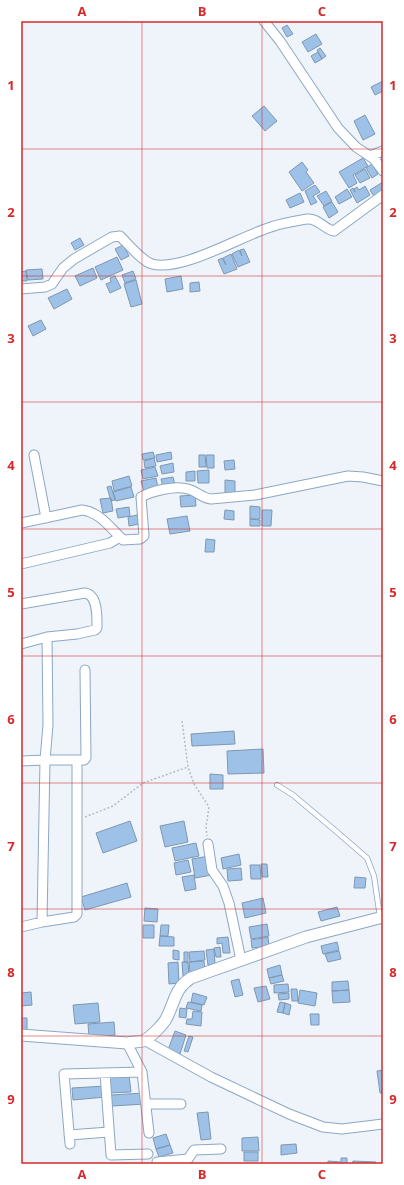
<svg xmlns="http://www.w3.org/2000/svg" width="404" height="1185" font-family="'Open Sans',sans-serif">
  <rect width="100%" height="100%" fill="#eef4fa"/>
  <path fill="#9ec2e7" stroke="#7e97b2" d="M287,25l6,9 -6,3 -5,-9z
    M316,34l6,10 -14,8 -6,-10z
    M320,48l6,8 -4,3 -5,-9z
    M318,52l4,7 -7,4 -4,-7z
    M383,81v10l-8,4 -4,-8z
    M264,106l13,15 -12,10 -13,-15z
    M365,115l10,19 -12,6 -9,-19z
    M363,158l5,8 -15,9 4,8 -8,5 -10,-16z
    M302,162l6,8 -2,2 8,11 -12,8 -13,-19z
    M372,164l6,10 -6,4 -6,-10z
    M365,169l5,9 -10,5 -5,-8z
    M383,182v11l-8,5 -5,-8z
    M315,185l5,7 -7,4 4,6 -6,3 -6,-14z
    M365,186l5,9 -13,8 -7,-13 3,-2 2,4 -1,-3 3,-2 2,3z
    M347,189l5,8 -13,7 -4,-7z
    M326,191l6,10 -8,5 -7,-10z
    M300,193l4,9 -14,6 -4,-8z
    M332,202l6,10 -9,6 -6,-11z
    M80,238l4,7 -9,5 -4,-7z
    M123,245l6,11 -8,4 -6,-11z
    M244,249l6,13 -12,5 -6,-13 7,-4 3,6 -2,-6z
    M231,254l6,15 -13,5 -6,-14 4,-2 4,7 -3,-7z
    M117,257l6,13 -22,10 -6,-13z
    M93,268l4,10 -17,8 -5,-10z
    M42,269l1,10 -15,1 -2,-10z
    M26,271l1,10h-6v-9z
    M133,271l3,8 -11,4 -3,-8z
    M115,276l6,12 -11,5 -4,-9 5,-2 -1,-4z
    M181,276l2,13 -16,3 -2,-13z
    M136,280l6,24 -11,3 -7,-23z
    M199,282l1,9 -10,1v-9z
    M67,289l5,10 -18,10 -6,-11z
    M41,320l5,9 -13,7 -5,-10z
    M153,452l2,6 -12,2 -1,-6z
    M171,452l1,7 -15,3 -1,-7z
    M199,455h6l1,12h-7z
    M206,455h8v13h-7z
    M154,458l2,8 -11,2 -1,-7z
    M234,460l1,9 -10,1 -1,-9z
    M173,463l1,9 -12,2 -2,-8z
    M155,467l3,9 -15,3 -2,-9z
    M209,470v13h-11l-1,-12z
    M195,471v10h-9v-9z
    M129,476l3,10 -18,5 -2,-10z
    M173,477l2,8 -12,2 -2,-8z
    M156,478l2,10 -14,3 -3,-10z
    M225,480l10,1v16l-10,-1z
    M111,486l4,14 -4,1 -4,-14z
    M131,487l3,10 -18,4 -3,-9z
    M195,495l1,11 -15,1 -1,-11z
    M111,498l2,13 -10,2 -3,-14z
    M250,506l10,1v12h-10z
    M129,507l1,9 -12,2 -2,-9z
    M225,510l9,1v9l-10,-1z
    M262,510h10l-1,16h-9z
    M137,515l2,9 -10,2 -1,-9z
    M187,516l3,15 -20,3 -3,-15z
    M250,519l10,1v6h-10z
    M206,539l9,1 -1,12h-9z
    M234,731l1,13 -43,2 -1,-12z
    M263,749l1,24 -36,1 -1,-23z
    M210,774l13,1v14h-13z
    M130,821l7,20 -34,12 -7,-20z
    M184,821l4,21 -23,5 -5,-21z
    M196,843l3,13 -24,5 -3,-13z
    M239,854l2,11 -18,4 -2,-11z
    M209,856l3,19 -17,3 -3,-19z
    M188,860l3,12 -15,3 -2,-12z
    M261,864h6l1,13h-6z
    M250,865h10l1,14h-10z
    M241,868l1,12 -14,1 -1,-12z
    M194,875l2,14 -11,2 -3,-14z
    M355,877l11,1 -1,10h-11z
    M127,883l4,14 -46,13 -4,-13z
    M263,898l3,15 -21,5 -3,-15z
    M337,907l3,9 -19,5 -3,-9z
    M145,908l13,1 -1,13 -13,-1z
    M267,924l2,12 -18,3 -2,-12z
    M143,925h11v13h-11z
    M161,925h8l-1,11h-8z
    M160,936l14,1v9h-15z
    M228,937l2,16h-7l-1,-10 -5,1v-6z
    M268,937l1,9 -17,2 -1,-8z
    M337,942l2,8 -16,4 -2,-8z
    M220,947l1,10h-5l-2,-9z
    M214,949l1,15 -7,1 -2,-15z
    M173,950l6,1v9l-6,-1z
    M204,951l1,9 -15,2 -1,-10z
    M339,951l2,8 -13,3 -3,-8z
    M184,952h4v10h-4z
    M204,961l1,10 -15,1 -1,-10z
    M178,962l1,21 -10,1 -1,-21z
    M182,962h6l1,14h-6z
    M280,965l2,10 -13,3 -2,-9z
    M282,975l2,6 -13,3 -2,-6z
    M239,979l4,16 -8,2 -4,-16z
    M348,981l1,9 -17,1v-9z
    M288,984l1,8 -15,1v-8z
    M266,986l4,13 -12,3 -4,-14z
    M291,989h6l1,12h-6z
    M300,990l17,3 -2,13 -17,-3z
    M349,990l1,12 -17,1 -1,-12z
    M31,992l1,13 -11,1v-13z
    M193,993l14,4 -3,8 -13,-3z
    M289,993v6l-10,1 -1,-6z
    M188,1002l14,3 -1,6 -15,-3z
    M280,1002l5,1 -2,10 -6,-1z
    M98,1003l2,19 -25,2 -2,-19z
    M285,1003l6,2 -2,10 -6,-2z
    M180,1008l7,1 -1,9 -7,-1z
    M193,1011l9,1 -1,14 -15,-2 1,-5h5z
    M310,1014h9v11h-8z
    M21,1018h6v12h-6z
    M114,1022l1,13 -26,2 -1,-13z
    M175,1031l11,4 -6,19 -12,-4z
    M189,1036l4,1 -5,15 -4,-1z
    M383,1070v23h-3l-3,-22z
    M129,1075l2,17 -24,1 1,-17z
    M105,1086l1,11 -33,3 -1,-12z
    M144,1093l1,11 -33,2 -1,-11z
    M208,1112l3,27 -10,1 -4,-27z
    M166,1134l4,11 -14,4 -3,-11z
    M258,1137l1,14h-17v-13z
    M296,1144l1,9 -16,2v-10z
    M170,1145l3,8 -14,4 -3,-8z
    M244,1152h14v9h-14z
    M341,1158h6v6h-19v-3l13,1z
    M353,1161l23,1 -1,2h-23z"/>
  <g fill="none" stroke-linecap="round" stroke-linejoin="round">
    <defs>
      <path id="service" d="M277,785l16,10 44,37 30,26 7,18 6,41"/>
      <path id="minor" d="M264,21l16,20 58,87 18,19 18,12 9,12
        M370,156l13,-5
        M21,289l24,-2 7,-3 11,-16 11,-9 38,-22 8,-1c8,8 22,25 32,28 30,8 89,-28 119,-37 11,-4 24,-6 36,-8 11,-1 17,10 27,12l49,-36
        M34,455l12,63
        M21,523l61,-13c17,2 27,16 38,27
        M21,564l89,-21 10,-6 3,3 17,-1 4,-3 -3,-39c11,-6 34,-12 47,-8 8,2 14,9 23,10l44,-4 93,-19 15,1 20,4
        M21,604l64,-11c13,2 12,24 12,35l-2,2 -18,4 -30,3 -26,7
        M47,637l1,88 -3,35h39l2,-2 -1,-88
        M21,761l24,-1 -3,162 -21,5
        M208,844l4,26 11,16 6,17 12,57
        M42,922l32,-5 3,-3v-154
        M144,1040l67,37 78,37 34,13 19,2 41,-5
        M127,1043l15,29 7,61
        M105,1073l6,82 37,-1
        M146,1104h35
        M69,1135l40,-3
        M70,1144l-6,-70 78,-2
        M157,1164v-2l31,-3 6,-9 27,-1"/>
      <path id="tertiary" d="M21,1035l106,8c5,-1 11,-1 16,-2 7,-3 21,-17 24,-24 8,-16 8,-29 24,-39l115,-41 77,-20"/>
    </defs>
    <use href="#service" stroke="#8da7c3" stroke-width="6"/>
    <use href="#minor" stroke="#8da7c3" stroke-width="11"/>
    <use href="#tertiary" stroke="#8da7c3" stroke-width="13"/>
    <path stroke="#b5bcc4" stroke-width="1.5" stroke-dasharray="2 2" stroke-linecap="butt" d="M182,721l6,46 6,17 15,23 -3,20 1,9
      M85,817l28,-11 30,-23 45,-16"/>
    <use href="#service" stroke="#fff" stroke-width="4.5"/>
    <use href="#minor" stroke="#fff" stroke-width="9"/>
    <use href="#tertiary" stroke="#fff" stroke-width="11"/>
  </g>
  <path fill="none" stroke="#d62828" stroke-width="1" stroke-opacity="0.55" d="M142,21v1143M262,21v1143M21,149h362M21,276h362M21,402h362M21,529h362M21,656h362M21,783h362M21,909h362M21,1036h362"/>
  <rect width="404" height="1185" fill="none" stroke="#ffffff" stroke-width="44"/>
  <rect x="22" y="22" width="360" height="1141" fill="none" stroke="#d62828" stroke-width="1.5"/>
  <g font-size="13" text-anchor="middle" font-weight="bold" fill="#d62828">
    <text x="82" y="16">A</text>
    <text x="202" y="16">B</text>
    <text x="322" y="16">C</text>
    <text x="11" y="90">1</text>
    <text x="393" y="90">1</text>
    <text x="11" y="217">2</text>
    <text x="393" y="217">2</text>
    <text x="11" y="343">3</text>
    <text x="393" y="343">3</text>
    <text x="11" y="470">4</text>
    <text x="393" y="470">4</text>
    <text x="11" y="597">5</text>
    <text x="393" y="597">5</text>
    <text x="11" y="724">6</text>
    <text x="393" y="724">6</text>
    <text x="11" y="851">7</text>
    <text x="393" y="851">7</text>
    <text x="11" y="977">8</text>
    <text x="393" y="977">8</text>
    <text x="11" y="1104">9</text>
    <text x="393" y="1104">9</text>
    <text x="82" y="1179">A</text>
    <text x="202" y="1179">B</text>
    <text x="322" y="1179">C</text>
  </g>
</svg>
